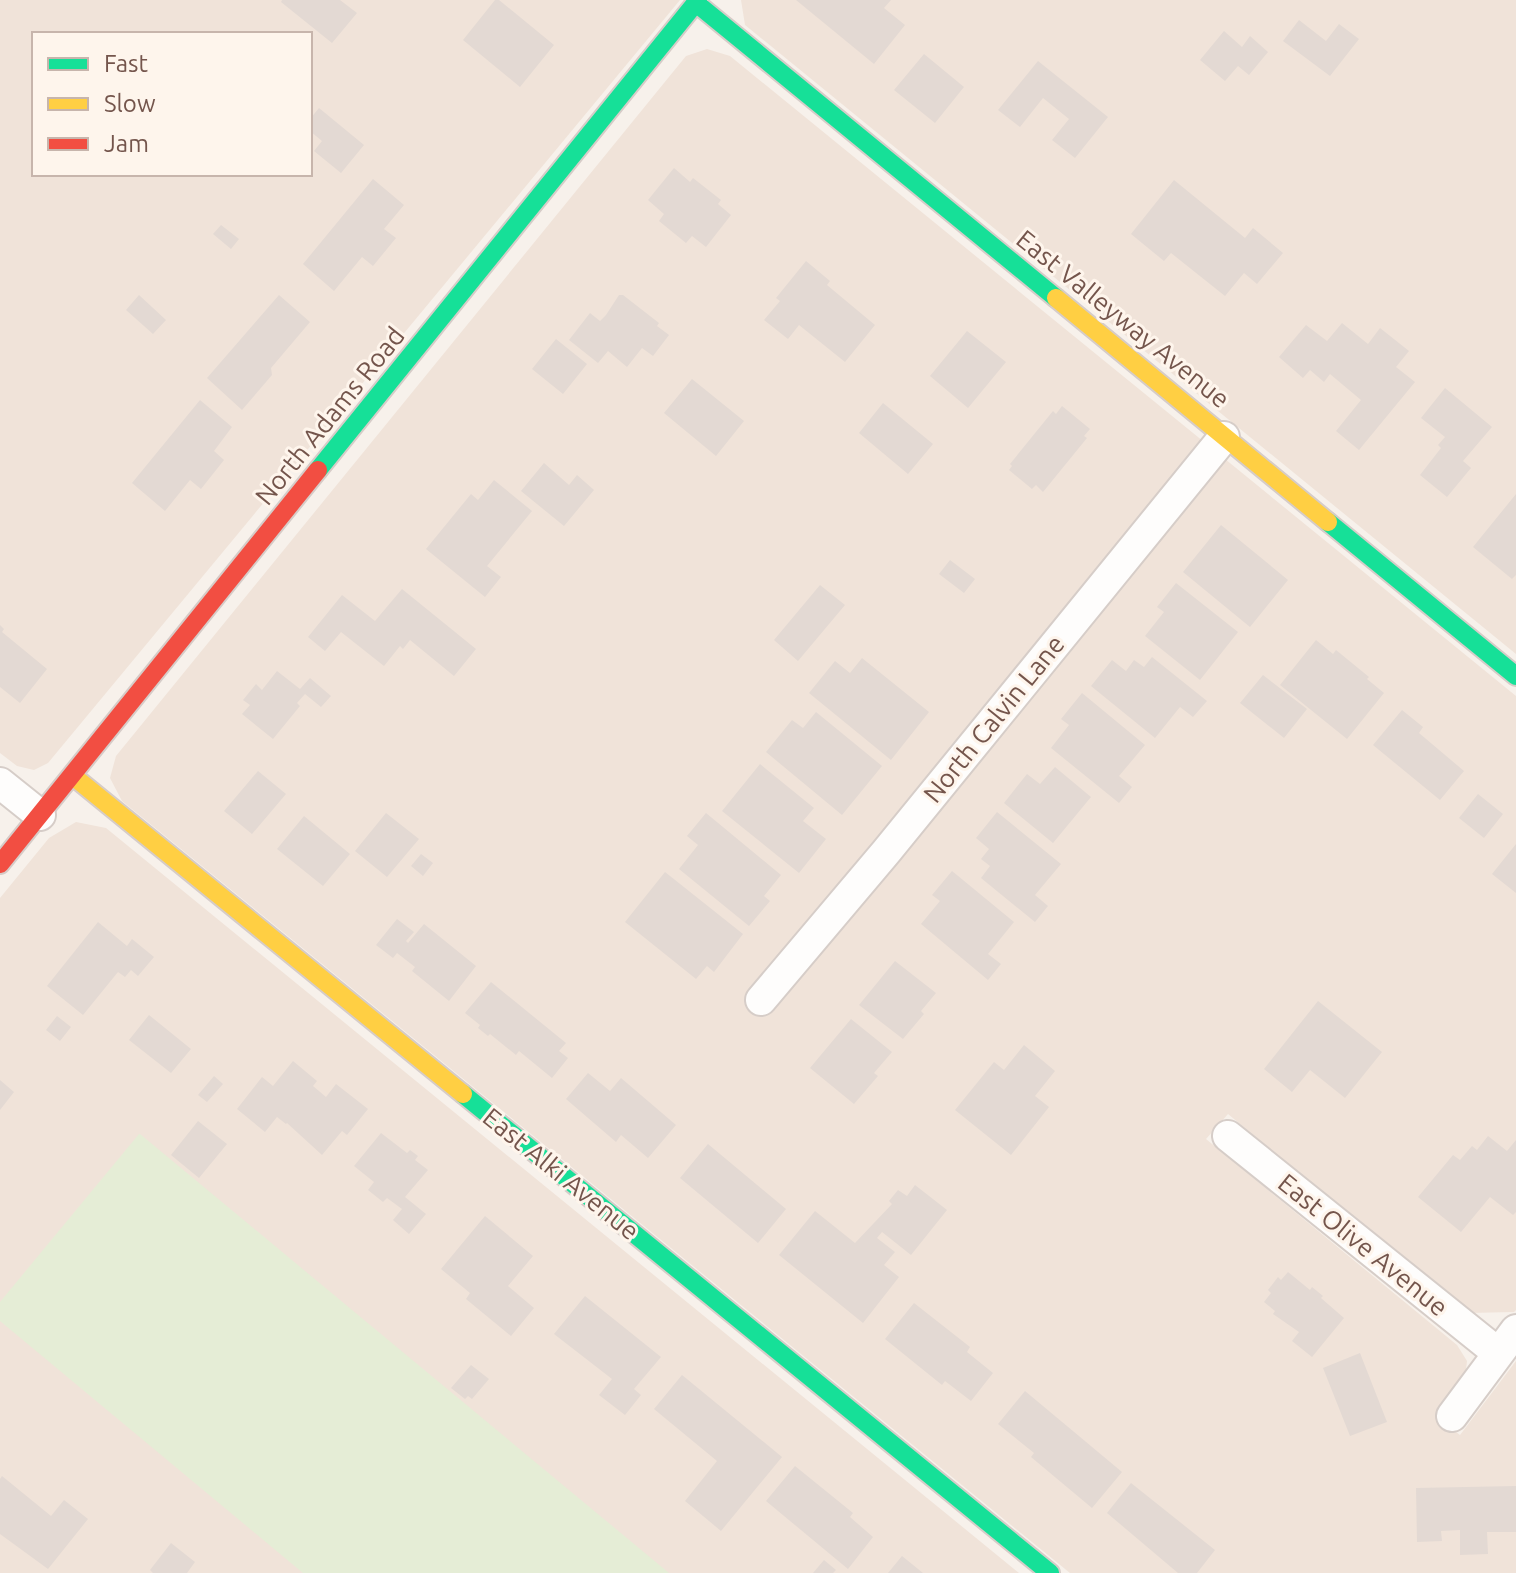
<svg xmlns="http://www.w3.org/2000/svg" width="1516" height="1573" font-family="Ubuntu,sans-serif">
  <rect width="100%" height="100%" fill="#f7f1eb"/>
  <path fill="#f0e3d9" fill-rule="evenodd" d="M0,0h680l-632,763 -14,7 -17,-4 -17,-13zM34,34h276v140h-276z
    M741,0h775v654l-771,-629z
    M707,49l23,7 786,640v614l-2,2 -46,1 -240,-199 -22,25 251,206 10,16 -2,17 -29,39 24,18 56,-74v212h-446l-948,-772 -12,-23 6,-22 570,-700z
    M76,822l30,6 913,745h-1019v-675l49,-60z"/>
  <path fill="#e5edd6" d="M139,1134h1l529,439h-366l-303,-252v-19z"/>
  <path fill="#e3d9d3" d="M282,0h58l17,13 -25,30 -51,-41z
    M495,0h4l55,45 -34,42 -57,-47z
    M796,0h95l-7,8 21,17 -31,39z
    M1299,20l27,21 13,-17 20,15 -29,37 -47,-35z
    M1224,31l18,16 8,-11 18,16 -19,23 -11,-9 -13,15 -25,-21z
    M924,54l40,33 -29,36 -41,-33z
    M1038,61l70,56 -33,41 -23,-18 17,-21 -26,-21 -23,29 -22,-17z
    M319,108l45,37 -23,28 -27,-22 8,-10 -12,-10v-12z
    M674,168l16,14 3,-4 28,22 -3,4 13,11 -25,32 -14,-11 -6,7 -27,-22 5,-7 -16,-14z
    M373,179l31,26 -20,24 12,9 -23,28 -11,-9 -28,34 -31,-27z
    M1174,180l71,58 8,-10 30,25 -26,31 -13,-11 -19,23 -54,-43 -7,8 -33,-27z
    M221,225l18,14 -8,10 -18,-15z
    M806,261l24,20 -3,4 48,40 -30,37 -46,-37 -11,14 -24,-19 16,-19 -4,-3z
    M139,295l27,25 -13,14 -27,-24z
    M279,295l31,27 -39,46 1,7 -30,35 -35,-32z
    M619,295h4l36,28 -2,3 12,9 -16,21 -11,-8 -15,19 -19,-16 -10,12 -29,-23 21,-27 10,8 6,-6z
    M1342,323l26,21 12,-16 29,23 -13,16 19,15 -56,68 -23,-19 25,-31 -31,-26 -6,8 -14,-12 -7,8 -24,-21 27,-32 21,16z
    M967,331l39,31 -38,46 -38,-32z
    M556,339l31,25 -24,30 -31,-25z
    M692,379l52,42 -28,35 -52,-43z
    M1445,388l47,39 -29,34 8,7 -24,29 -27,-22 21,-27 -3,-3 7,-8 -24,-19z
    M200,400l32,27 -18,24 10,9 -23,29 -11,-9 -25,31 -33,-28z
    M883,403l50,41 -25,30 -49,-41z
    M1062,406l28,23 -6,7 3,2 -44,54 -7,-7 -4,4 -23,-19 3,-4 -2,-2 43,-53 3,3z
    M544,463l25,22 8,-10 17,15 -30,36 -43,-35z
    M494,480l38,31 -45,55 14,11 -16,20 -59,-48 45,-55 7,6z
    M1516,494v81l-4,4 -39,-32z
    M1221,525l67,55 -38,47 -67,-55z
    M950,560l25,19 -11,14 -25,-19z
    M1176,583l62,49 -38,48 -55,-44 19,-24 -7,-5z
    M820,585l25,20 -47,56 -24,-21z
    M402,589l74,60 -22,27 -44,-36 -7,9 -3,-3 -16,20 -43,-34 -16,19 -17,-14 34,-42 33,26z
    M0,625l4,4 -2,3 45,37 -27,34 -20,-16z
    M1316,640l17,14 3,-4 33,27 -2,2 17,14 -37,46 -67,-54z
    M1152,657l55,44 -14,16 -13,-10 -25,31 -64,-52 21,-26 14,11 8,-11 10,7z
    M862,658l67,54 -38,48 -82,-67 26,-32 15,12z
    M277,671l23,18 10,-11 21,18 -10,11 -16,-13 -8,9 3,3 -27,33 -31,-25 8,-9 -7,-5 13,-16 6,6z
    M1263,675l44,34 -23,29 -44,-35z
    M1082,693l63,52 -26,31 13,11 -13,16 -68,-55 18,-23 -8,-6z
    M1402,710l21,17 -4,6 45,38 -24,29 -67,-55z
    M816,712l66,54 -40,49 -76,-63 26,-32 11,8z
    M760,764l54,44 -11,13 23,18 -27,34 -77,-62z
    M1055,767l36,30 -38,46 -49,-40 23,-29 13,10z
    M258,771l28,23 -34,40 -28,-23z
    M1478,794l25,20 -19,24 -25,-20z
    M997,812l64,52 -26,31 13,11 -13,16 -54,-44 9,-12 -9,-7 8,-10 -13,-11z
    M386,813l33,26 -32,38 -32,-26z
    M706,813l75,62 -17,21 6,5 -21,25 -70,-57 19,-24 -11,-9z
    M304,816l46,38 -27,32 -46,-37z
    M1516,844v49l-24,-19z
    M421,854l12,9 -10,13 -12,-10z
    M952,871l62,51 -26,32 13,10 -13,16 -67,-56 19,-23 -8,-6z
    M665,872l78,62 -29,38 -7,-6 -11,13 -71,-57z
    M397,919l17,13 -8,9 2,2 16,-19 52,42 -27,35 -37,-30 3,-4 -18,-14 -4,5 -17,-13z
    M98,922l29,24 5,-7 22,18 -16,19 -7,-6 -6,7 -7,-5 -35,43 -36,-29z
    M895,961l41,32 -15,18 3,3 -21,25 -44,-34z
    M491,982l75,61 -7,8 9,7 -16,20 -33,-27 -3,4 -26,-21 -2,2 -10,-8 2,-3 -15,-12z
    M1318,1001l64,51 -37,46 -35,-28 -18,22 -28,-23z
    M149,1015l42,34 -20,24 -42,-33z
    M57,1016l14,11 -11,14 -14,-11z
    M851,1019l41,33 -18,21 4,3 -24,28 -44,-36z
    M1024,1045l31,26 -20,25 14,11 -38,48 -56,-45 39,-48 10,8z
    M293,1061l24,20 -4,5 13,11 10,-13 32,25 -21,26 -5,-4 -20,24 -35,-32 -1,1 -9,-7 -12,15 -28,-23 25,-32 11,9z
    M588,1073l22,18 11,-13 55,47 -28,33 -27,-23 -5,7 -50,-43z
    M214,1076l9,8 -16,18 -9,-7z
    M0,1080l14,12 -14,18z
    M198,1121l29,23 -28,34 -28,-23z
    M381,1133l26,20 3,-3 8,6 -3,4 13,10 -23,27 21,17 -17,20 -16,-14 9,-11 -15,-11 -4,4 -15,-12 6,-8 -20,-16z
    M1488,1136l19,15 9,-11v72l-3,3 -23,-18 -29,35 -43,-35 35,-42 7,5 12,-14 5,4z
    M708,1144l78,65 -28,34 -78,-65z
    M915,1185l32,25 -36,45 -29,-23 -5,6 18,14 -11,13 15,12 -36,46 -84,-68 36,-44 40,32 37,-39 -3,-3 9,-11 9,6z
    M485,1216l48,40 -25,30 26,22 -23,28 -45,-37 4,-6 -29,-24z
    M1288,1272l22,18 2,-3 11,9 -2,2 23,20 -32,39 -20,-16 7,-9 -26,-18 2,-3 -11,-9 7,-9 -3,-3 10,-13 3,3z
    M585,1296l76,61 -27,32 7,6 -16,20 -26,-20 13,-16 -58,-45z
    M914,1303l56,44 -3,5 26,21 -22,28 -26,-20 -3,4 -57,-46z
    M1360,1353l27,69 -37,14 -27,-68z
    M471,1365l18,14 -17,20 -4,-3 -3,3 -14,-11z
    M682,1375l100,82 -61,74 -36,-30 32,-40 -63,-52z
    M1025,1391l97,81 -30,36 -61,-51 3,-4 -36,-29z
    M795,1466l58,47 -3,4 23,20 -25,32 -82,-68z
    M2,1476l49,40 13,-16 24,19 -40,50 -48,-35v-55z
    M1131,1483l84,67 -18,23h-19l-71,-60z
    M1516,1486v46h-29l1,22 -28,1v-25l-19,1 1,10 -25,1 -1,-54z
    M171,1543l24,19 -8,11h-34l-3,-3z
    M902,1556l21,17h-35z
    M824,1560l12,10 -3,3h-20z"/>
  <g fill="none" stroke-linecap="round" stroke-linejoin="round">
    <defs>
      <path id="street" d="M0,783l40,32
        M761,1000l125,-148 338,-415
        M1228,1136l270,217
        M1452,1416l64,-86"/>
      <path id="fast" d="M696,3l360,295
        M318,470l380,-470
        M1328,522l188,154
        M463,1094l587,479"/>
      <path id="slow" d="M1056,298l272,224
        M73,776l390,318"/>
      <path id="jam" d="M0,864l318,-394"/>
    </defs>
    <use href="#street" stroke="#d6cdc8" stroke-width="34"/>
    <use href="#fast" stroke="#d6ccc8" stroke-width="22"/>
    <use href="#slow" stroke="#d6ccc8" stroke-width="22"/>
    <use href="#jam" stroke="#d6ccc8" stroke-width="22"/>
    <use href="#street" stroke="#fefdfc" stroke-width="30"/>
    <use href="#fast" stroke="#16e098" stroke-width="18"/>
    <use href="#slow" stroke="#ffcf43" stroke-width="18"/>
    <use href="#jam" stroke="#f24e42" stroke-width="18"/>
  </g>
  <g text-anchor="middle" stroke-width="6" stroke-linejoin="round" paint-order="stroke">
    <g font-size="26" fill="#74554c" stroke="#fef5ec">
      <text transform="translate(1123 319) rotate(39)" y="9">East Valleyway Avenue</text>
      <text transform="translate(330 416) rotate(-51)" y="9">North Adams Road</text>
      <text transform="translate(994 719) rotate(-51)" y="9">North Calvin Lane</text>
      <text transform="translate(561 1174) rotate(39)" y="9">East Alki Avenue</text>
      <text transform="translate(1363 1245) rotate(39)" y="9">East Olive Avenue</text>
    </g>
  </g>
  <rect x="32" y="32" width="280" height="144" fill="#fef5ec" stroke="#c7b5ac" stroke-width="2"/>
  <rect x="48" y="58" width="40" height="12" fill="#16e098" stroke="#c7b5ac" stroke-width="2"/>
  <text x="104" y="72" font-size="24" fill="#74554c">Fast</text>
  <rect x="48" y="98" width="40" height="12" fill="#ffcf43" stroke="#c7b5ac" stroke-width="2"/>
  <text x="104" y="112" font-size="24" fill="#74554c">Slow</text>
  <rect x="48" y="138" width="40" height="12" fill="#f24e42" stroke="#c7b5ac" stroke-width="2"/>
  <text x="104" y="152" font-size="24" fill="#74554c">Jam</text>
</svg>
